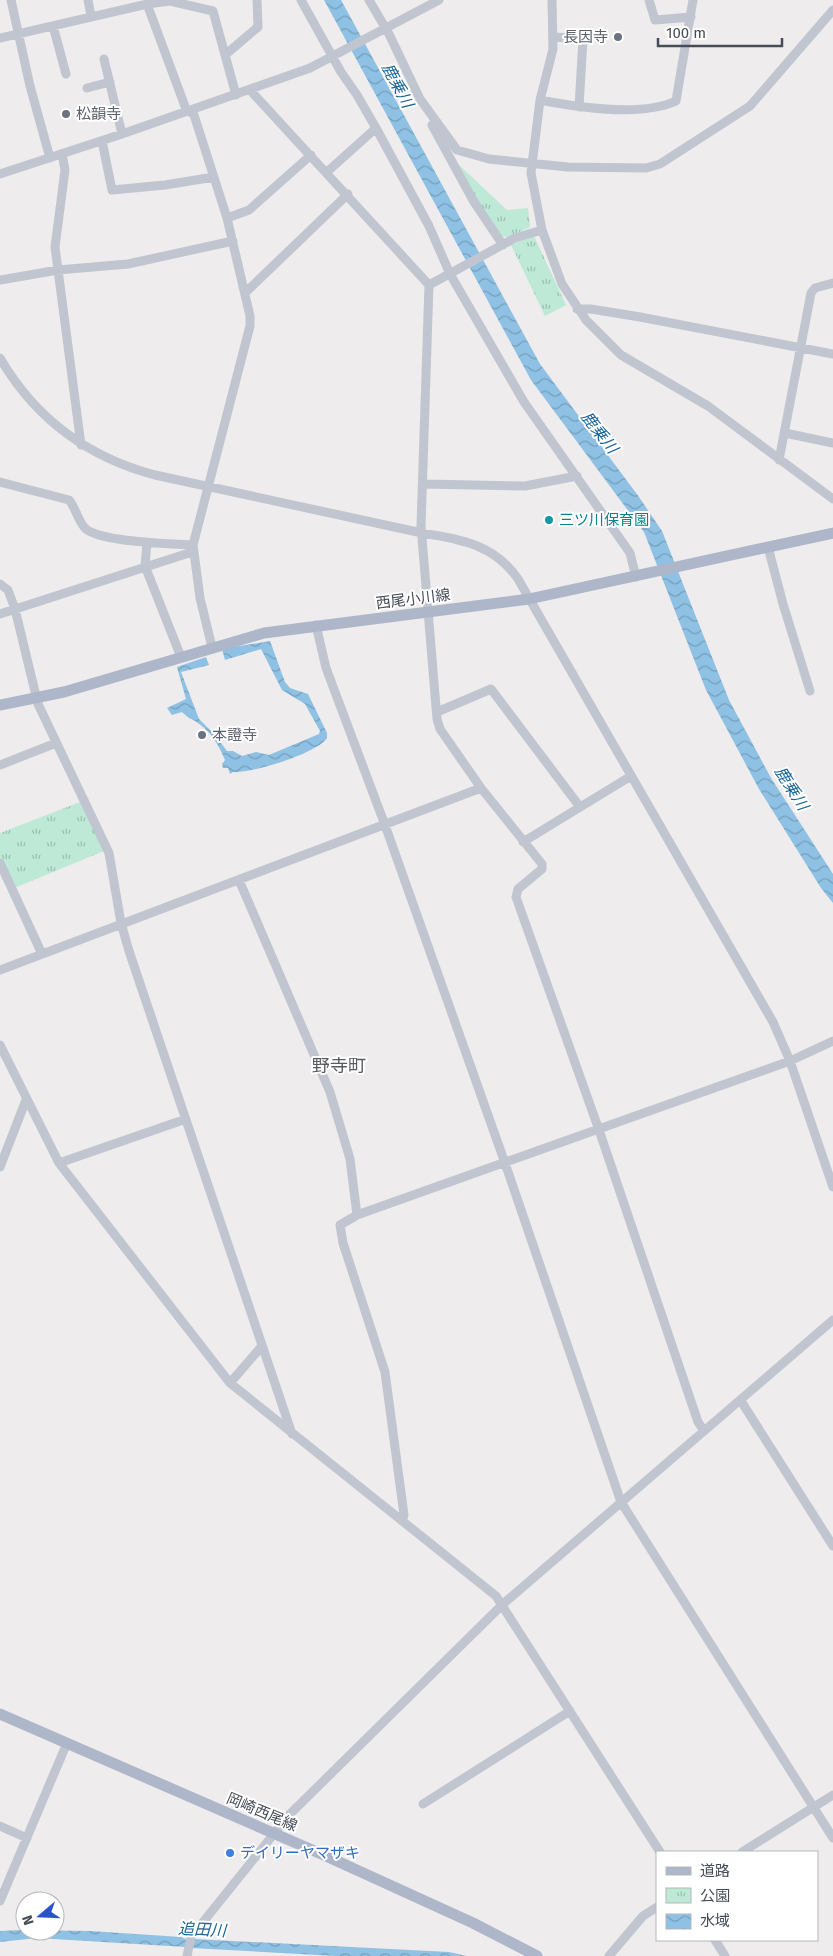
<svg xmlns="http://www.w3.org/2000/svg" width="833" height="1956" font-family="'Fira Sans','Noto Sans JP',sans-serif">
  <defs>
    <pattern id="park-tufts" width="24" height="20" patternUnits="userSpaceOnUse" patternTransform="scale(1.25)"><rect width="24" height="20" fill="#bde9d6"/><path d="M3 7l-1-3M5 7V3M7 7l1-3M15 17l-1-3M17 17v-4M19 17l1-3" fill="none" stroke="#9bbfb0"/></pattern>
    <pattern id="water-waves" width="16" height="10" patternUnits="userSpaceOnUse" patternTransform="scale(1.25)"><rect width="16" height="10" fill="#8ec1e3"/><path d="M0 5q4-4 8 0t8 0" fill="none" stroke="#769fbb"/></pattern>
  </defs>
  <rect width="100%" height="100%" fill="#eeecec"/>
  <path fill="url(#park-tufts)" d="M459,165l48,45 21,-2 2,19 -22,10 -6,-1 -24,-33 -20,-36z
    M534,236l32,69 -21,11 -34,-71z
    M80,802l24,49 -90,37 -14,-31v-24z"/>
  <path fill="url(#water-waves)" d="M324,0h17l199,364 99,133 23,34 67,169 42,78 62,96v29l-12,-15 -62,-99 -53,-99 -62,-158 -113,-152z
    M270,641l15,41 5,6 18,6 19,39v5c-9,15 -77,36 -94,34l-3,2 -2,-6h-5l-1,-4 3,-4c-6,-15 -15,-30 -30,-39 -5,-3 -8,-4 -13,-9l-10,3 -5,-7 19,-9 -9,-32 29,-10 3,8 -28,7 18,47 16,16 12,16h6l9,5 14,-4 13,3 50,-21 1,-3 -15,-27 -23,-14 -21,-41 -36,11 -3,-11z
    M21,1930l69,1 91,6 7,3 -2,7 -149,-9 -37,4v-11z
    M194,1939l255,13 18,4h-131l-144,-8z"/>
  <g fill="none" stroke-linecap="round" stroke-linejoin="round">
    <path stroke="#c0c5d0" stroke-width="9" d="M11,0l19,86 20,72
      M88,0l3,16
      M301,0l40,72 16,23 19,33 53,98 21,48 74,128 106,151 6,24
      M369,0l20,34 31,65 37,51 32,9 79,8 78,1 14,-4 90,-58 83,-96
      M552,0l1,49 -13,51 -9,73 11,57 20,54 24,36 35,35 87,51 125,93
      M649,0l6,20 36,-3
      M147,4l23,-3 43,10 23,84
      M53,26l13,48
      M554,37l29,2 -4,68
      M0,38l147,-34 39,105 8,6 33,103 23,98v10l-57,219 7,53 12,49
      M225,55l33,-28 -1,-27
      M104,59l18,75
      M87,88l23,-6
      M250,90l179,195 -8,241 16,193 3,10 41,59 61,76v5l-24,20 -2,8 83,233 99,292 6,9
      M540,100c36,7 102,17 136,1l17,-101
      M432,125l42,77 29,43
      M102,141l10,49 53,-5 49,-8
      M62,154l3,16 -10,77 26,198
      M327,172l49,-44
      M0,174l122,-40 188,-66 129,-68
      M227,218l22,-8 62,-55
      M0,280l58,-10 70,-6 105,-23
      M429,285l86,-47 27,-8
      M246,292l102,-98
      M577,309h14l49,8 193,37
      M0,358c35,60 87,99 155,117l267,58c39,6 73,12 96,46l255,443 17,39 43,126
      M785,433l48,10
      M779,460l32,-167 4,-5 18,-5
      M0,482l69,18c7,8 9,22 17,29 16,13 84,15 107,16
      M424,484l101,2 52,-10
      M147,542l-2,24 36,91
      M768,547l15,57 27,87
      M0,584l8,6 7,19 23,95 71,149 12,70 8,28 163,483
      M0,614l192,-62
      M316,625l10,43 59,157 120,338 116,339 212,336
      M437,712l54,-23 89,118
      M0,765l56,-22
      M523,842l108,-66
      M0,863l42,91
      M239,880l91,212 20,67 7,56
      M0,970l481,-182
      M0,1045l59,118 171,220 266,213 164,256
      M59,1163l127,-44
      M0,1167l26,-67
      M230,1383l32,-37
      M741,1401l92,145
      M402,1521l2,-6 -19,-143 -42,-129 -3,-18 17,-10 433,-154 43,-20
      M423,1804l147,-93
      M0,1826l27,12
      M742,1852l91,-57
      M0,1901l67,-158
      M715,1940l10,16
      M187,1956l4,-19 98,-122 214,-211 330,-284
      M609,1956l34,-40 14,-9"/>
    <path stroke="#aeb6c9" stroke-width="11" d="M0,705l64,-13 200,-59 265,-34 304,-66
      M0,1714l326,142 147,67 64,33"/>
  </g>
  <g fill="#6b7280" stroke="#fff" stroke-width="2">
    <circle cx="618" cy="37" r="5"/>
    <circle cx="66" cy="114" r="5"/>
    <circle cx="202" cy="735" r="5"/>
  </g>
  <circle fill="#0f9aa8" stroke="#fff" stroke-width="2" cx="549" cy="520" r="5"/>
  <circle fill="#3f7fe0" stroke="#fff" stroke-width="2" cx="230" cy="1853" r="5"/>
  <g text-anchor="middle" stroke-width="4" stroke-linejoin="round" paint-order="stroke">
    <g font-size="15" fill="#5b616d" stroke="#fff" text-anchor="start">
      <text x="608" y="42" text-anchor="end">長因寺</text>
      <text x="76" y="119">松韻寺</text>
      <text x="212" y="740">本證寺</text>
    </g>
    <g font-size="15" fill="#0d838f" stroke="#fff" text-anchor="start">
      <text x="559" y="525">三ツ川保育園</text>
    </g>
    <g font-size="15" fill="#464c57" stroke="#fff">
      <text transform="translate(413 599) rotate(-7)" y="5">西尾小川線</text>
      <text transform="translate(262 1812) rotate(23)" y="5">岡崎西尾線</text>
    </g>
    <g font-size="15" fill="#366cbe" stroke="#fff" text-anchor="start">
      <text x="240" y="1858">デイリーヤマザキ</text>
    </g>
    <g font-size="16" font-style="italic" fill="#196598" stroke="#fff">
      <text transform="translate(398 85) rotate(62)" y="6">鹿乗川</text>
      <text transform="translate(600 432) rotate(52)" y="6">鹿乗川</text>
      <text transform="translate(792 788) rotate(58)" y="6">鹿乗川</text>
      <text transform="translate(202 1929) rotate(3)" y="6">追田川</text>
    </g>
    <g font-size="18" fill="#595b60" stroke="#fff">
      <text x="339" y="1072">野寺町</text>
    </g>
  </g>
  <rect x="656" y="1851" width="162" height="90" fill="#ffffff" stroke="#b5b7bc"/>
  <rect x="666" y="1867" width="25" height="8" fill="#aeb6c9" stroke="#b5b7bc"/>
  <text x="700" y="1876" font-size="15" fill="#464c57">道路</text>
  <rect x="666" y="1888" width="25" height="15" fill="url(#park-tufts)" stroke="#b5b7bc"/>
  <text x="700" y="1901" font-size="15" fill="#464c57">公園</text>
  <rect x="666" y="1914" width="25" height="15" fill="url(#water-waves)" stroke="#b5b7bc"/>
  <text x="700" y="1926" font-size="15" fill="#464c57">水域</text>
  <g transform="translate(40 1916) rotate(251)"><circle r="24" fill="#ffffff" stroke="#b5b7bc"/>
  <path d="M0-4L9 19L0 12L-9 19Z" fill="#2952cc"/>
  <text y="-8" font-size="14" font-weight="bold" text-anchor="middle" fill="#464c57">N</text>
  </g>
  <path d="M658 38v8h124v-8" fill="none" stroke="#464c57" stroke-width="2.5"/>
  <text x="666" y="38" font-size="15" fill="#464c57" stroke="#ffffff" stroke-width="4" paint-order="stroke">100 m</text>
</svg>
